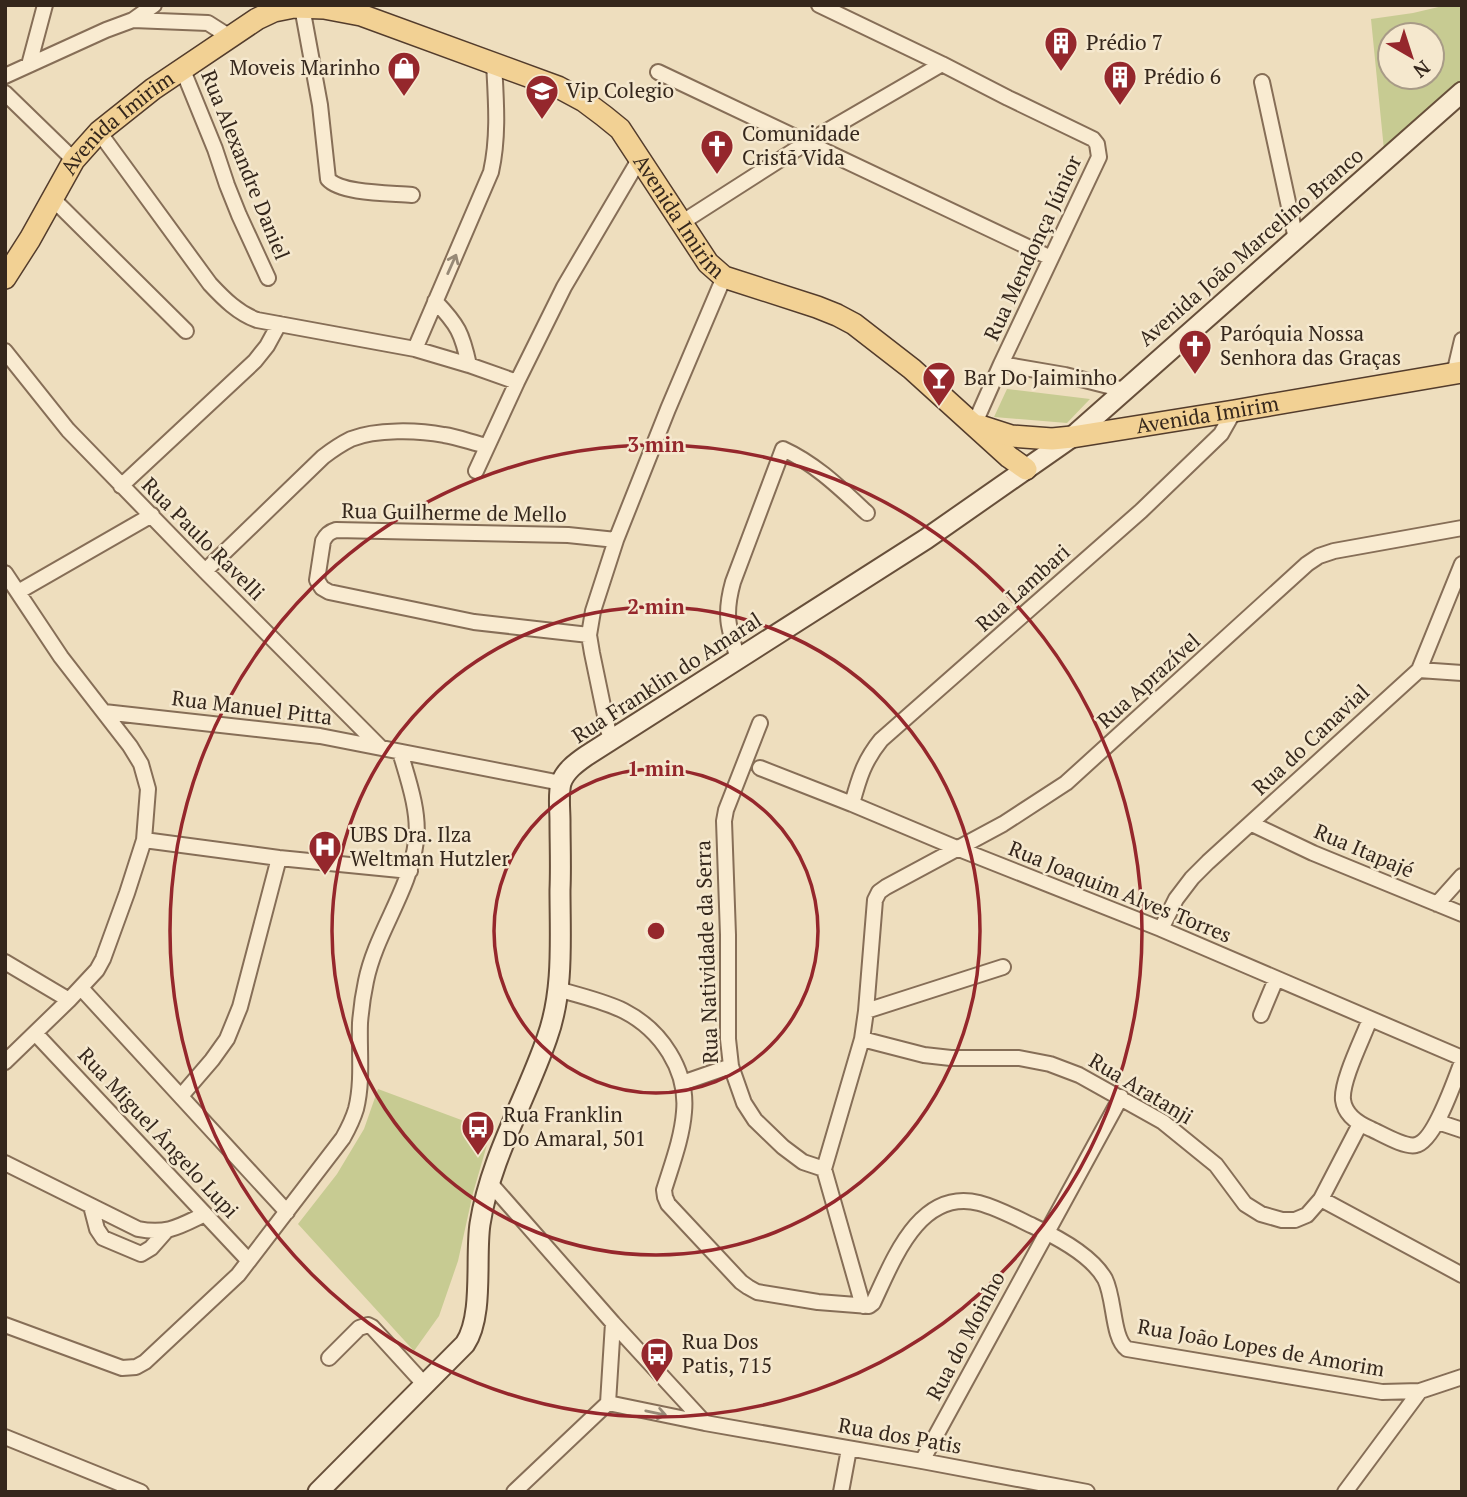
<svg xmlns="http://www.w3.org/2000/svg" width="1467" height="1497" font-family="'PT Serif',serif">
  <rect width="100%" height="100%" fill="#eedebe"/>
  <path fill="#c7cb92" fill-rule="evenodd" d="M1447,5h15v76l-78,69 -13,-131 42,-6zM1390,35h42v42h-42z
    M1007,389l83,10 -23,24 -73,-6z
    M378,1089l113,42 -18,62 -15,68 -19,55 -25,35 -116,-127 39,-50 27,-45z"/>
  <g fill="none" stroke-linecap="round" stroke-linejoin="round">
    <defs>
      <path id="street" d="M819,5l123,59 66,34 85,41 4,5 2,13 -98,207 -27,61
        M302,7l18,98 8,74c13,15 64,14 84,16
        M133,20l21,-15
        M29,65l16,-60
        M182,68l33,81 12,36 12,30 29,63
        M658,72l393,186
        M5,76l101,-46 27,-10 75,3 22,14
        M1262,82l34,157
        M5,93l69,67
        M99,132l111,152c14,15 28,29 47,36l158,29 54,16 48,17
        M52,198l134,133
        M681,223l125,-80 136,-79
        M435,301c23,24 27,32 34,64
        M415,349l76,-177c8,-36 5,-72 3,-109
        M5,351l63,79 137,141 175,176
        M1001,364l64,11 59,15
        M1454,374l8,-34
        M476,471l41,-89 47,-95 76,-129
        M121,486l134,-125 12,-15 12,-22
        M205,571l118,-114c9,-7 18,-13 28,-18 25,-10 67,-9 93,-4 14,2 29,8 43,11
        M5,573l56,84 69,89 11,18 7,25 -4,51 -17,53 -24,66 -6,11 -28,30 -64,62
        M18,592l134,-77
        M589,635l-115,-13 -145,-30 -7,-4 -5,-8 6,-39c3,-6 6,-9 13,-11l232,5 48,5
        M738,659c-10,-32 -14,-45 -5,-77l50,-133c33,15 58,40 84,64
        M1419,670l43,3
        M104,712l216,24 241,47
        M760,723l-34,87 -2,11 4,114v104l3,27 13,37 11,17 28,27 20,15 21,7
        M612,739l-4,-9 -16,-77 -3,-18 4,-24 23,-71 52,-131 56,-132
        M760,768l92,36 107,45 202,80 301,129
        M852,804c7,-26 12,-43 29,-64l260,-229 80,-77 13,-23
        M1252,824l61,29 149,61
        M144,840l135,18 131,13
        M1437,904l25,-28
        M1161,929l15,-30 16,-21 16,-16 211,-192 43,-106
        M5,962l64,38
        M81,988l206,224
        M558,989c22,7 46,12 66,22 37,19 64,59 60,101 -2,26 -12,52 -20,78l1,7 3,7 73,78 7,5 9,5 61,10 51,4 4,-3c20,-42 46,-115 106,-100 19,5 37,15 54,23 24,11 59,30 72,53 10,20 7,59 22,70l255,43 38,-1 42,-14
        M866,1011l137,-44
        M1261,1015l15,-36
        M1370,1019c-7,19 -29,62 -27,81 2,15 16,24 28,29 11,5 34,19 45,16 19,-4 39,-66 46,-83
        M35,1033l214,228
        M862,1039l62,16 27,3h68l31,6 29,11 84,47 53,43 29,39 16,10 21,6h13l12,-5 14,-16 39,-75
        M682,1083l49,-17
        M181,1096l31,-36 15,-21 13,-32 39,-149
        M1438,1122l24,8
        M5,1163l133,66c29,6 42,-3 67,-15
        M824,1169l38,-130 4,-28 9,-111 4,-8 7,-5 117,-63 63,-41 241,-219 12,-8 15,-5 128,-23
        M824,1169l39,137
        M490,1183l123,140 92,100 217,38 165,31
        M1321,1199l141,76
        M91,1206l6,23 6,9 38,16 10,-6 15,-17
        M5,1325l117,43 14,-1 9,-5 93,-87 105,-137c5,-9 10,-19 13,-29 7,-28 3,-58 4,-86 1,-13 3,-28 6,-42 10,-49 44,-90 50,-140 4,-28 -8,-62 -16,-89
        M329,1358l30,-30 9,-3 4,2 53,58
        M608,1403l97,20
        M608,1403l5,-80
        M5,1437l136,55
        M922,1461l199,-364
        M514,1492l94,-89
        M841,1492l8,-43
        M1345,1492l75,-101"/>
      <path id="secondary" d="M318,1492l147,-148c19,-28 10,-87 15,-120 10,-65 46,-125 67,-186 17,-47 13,-99 13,-148 1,-23 0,-46 0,-69 0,-12 -2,-26 1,-38 4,-12 15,-20 25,-27l340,-217 146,-102 390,-345"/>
      <g id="primary">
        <path id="s1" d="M5,278l25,-39 44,-79 25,-28 54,-43 104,-70 17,-8 20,-4 30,1 37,7 197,72 26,14 20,15 16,13 88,134 16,14 93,30 20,8 17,9 58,45 97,88 17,12"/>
        <path id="s2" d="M980,426l31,10 41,3 20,-2 162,-26 228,-39"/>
      </g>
    </defs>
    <use href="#street" stroke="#866e57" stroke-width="18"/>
    <use href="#secondary" stroke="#674f3a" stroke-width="23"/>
    <use href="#primary" stroke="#533c2c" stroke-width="24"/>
    <use href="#street" stroke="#f9ebd1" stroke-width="14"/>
    <use href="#secondary" stroke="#f9ebd1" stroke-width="19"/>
    <use href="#primary" stroke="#f2d194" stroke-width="21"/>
  </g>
  <defs><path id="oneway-shaft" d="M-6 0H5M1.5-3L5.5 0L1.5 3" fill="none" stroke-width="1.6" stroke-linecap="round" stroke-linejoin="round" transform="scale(1.75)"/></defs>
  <g stroke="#978976">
    <use href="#oneway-shaft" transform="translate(452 264) rotate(-66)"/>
    <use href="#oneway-shaft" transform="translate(656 1413) rotate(12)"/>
  </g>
  <g fill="none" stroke="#95272c" stroke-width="3.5">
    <circle cx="656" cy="931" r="162"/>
    <circle cx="656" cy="931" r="324"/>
    <circle cx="656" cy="931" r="486"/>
  </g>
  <defs>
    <symbol id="building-pin" viewBox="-11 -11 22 30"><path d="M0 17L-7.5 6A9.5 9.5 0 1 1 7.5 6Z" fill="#95272c" stroke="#f5e8ce"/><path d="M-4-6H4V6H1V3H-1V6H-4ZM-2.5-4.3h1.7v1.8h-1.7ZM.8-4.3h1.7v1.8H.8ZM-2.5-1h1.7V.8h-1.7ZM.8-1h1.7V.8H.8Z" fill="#fff"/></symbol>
    <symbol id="shop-pin" viewBox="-11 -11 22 30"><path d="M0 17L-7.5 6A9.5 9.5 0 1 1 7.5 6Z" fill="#95272c" stroke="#f5e8ce"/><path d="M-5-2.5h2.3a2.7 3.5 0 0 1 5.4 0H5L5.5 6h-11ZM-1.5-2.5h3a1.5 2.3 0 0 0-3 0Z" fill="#fff"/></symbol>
    <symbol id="school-pin" viewBox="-11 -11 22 30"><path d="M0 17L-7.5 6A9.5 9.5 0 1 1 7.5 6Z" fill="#95272c" stroke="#f5e8ce"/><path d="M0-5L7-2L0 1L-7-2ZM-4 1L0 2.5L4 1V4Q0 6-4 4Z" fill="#fff"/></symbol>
    <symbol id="church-pin" viewBox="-11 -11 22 30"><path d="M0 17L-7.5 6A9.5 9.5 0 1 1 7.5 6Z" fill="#95272c" stroke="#f5e8ce"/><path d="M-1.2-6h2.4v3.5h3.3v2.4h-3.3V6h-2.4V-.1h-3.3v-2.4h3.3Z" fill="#fff"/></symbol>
    <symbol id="bar-pin" viewBox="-11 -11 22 30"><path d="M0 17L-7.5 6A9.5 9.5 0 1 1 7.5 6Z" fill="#95272c" stroke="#f5e8ce"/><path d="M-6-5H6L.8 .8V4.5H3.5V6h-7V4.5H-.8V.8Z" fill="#fff"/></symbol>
    <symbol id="hospital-pin" viewBox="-11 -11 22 30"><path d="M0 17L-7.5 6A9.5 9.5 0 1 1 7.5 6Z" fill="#95272c" stroke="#f5e8ce"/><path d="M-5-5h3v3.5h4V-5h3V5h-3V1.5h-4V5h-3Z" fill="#fff"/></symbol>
    <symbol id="bus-pin" viewBox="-11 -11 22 30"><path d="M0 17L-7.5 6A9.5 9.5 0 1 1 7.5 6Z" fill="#95272c" stroke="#f5e8ce"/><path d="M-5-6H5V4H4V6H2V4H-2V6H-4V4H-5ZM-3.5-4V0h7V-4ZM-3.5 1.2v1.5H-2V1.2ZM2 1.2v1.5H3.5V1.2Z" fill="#fff"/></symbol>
  </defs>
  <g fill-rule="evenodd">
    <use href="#building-pin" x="1042" y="24" width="38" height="52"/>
    <use href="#shop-pin" x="385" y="49" width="38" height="52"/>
    <use href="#building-pin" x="1101" y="58" width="38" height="52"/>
    <use href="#school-pin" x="523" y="72" width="38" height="52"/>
    <use href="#church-pin" x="698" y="127" width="38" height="52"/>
    <use href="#church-pin" x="1176" y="327" width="38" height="52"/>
    <use href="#bar-pin" x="920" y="359" width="38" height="52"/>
    <use href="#hospital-pin" x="306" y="828" width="38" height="52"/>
    <use href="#bus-pin" x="459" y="1108" width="38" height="52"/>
    <use href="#bus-pin" x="638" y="1335" width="38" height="52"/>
  </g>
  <g text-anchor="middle" stroke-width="5" stroke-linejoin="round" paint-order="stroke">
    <g font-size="21" fill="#35271c" stroke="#f5e8ce" text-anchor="start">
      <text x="1086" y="50">Prédio 7</text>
      <text x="380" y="75" text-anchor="end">Moveis Marinho</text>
      <text x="1144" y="84">Prédio 6</text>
      <text x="566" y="98">Vip Colegio</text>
      <text x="742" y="141">Comunidade<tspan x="742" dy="24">Cristã Vida</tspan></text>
      <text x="1220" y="341">Paróquia Nossa<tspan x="1220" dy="24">Senhora das Graças</tspan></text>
      <text x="964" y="385">Bar Do Jaiminho</text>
      <text x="350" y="842">UBS Dra. Ilza<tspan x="350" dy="24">Weltman Hutzler</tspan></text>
      <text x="503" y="1122">Rua Franklin<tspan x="503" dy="24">Do Amaral, 501</tspan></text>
      <text x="682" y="1349">Rua Dos<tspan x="682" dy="24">Patis, 715</tspan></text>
    </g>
    <g font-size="21" fill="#35271c" stroke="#f5e8ce">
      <text dy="7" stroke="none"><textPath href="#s1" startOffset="194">Avenida Imirim</textPath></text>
      <text transform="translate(245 165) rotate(68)" y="7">Rua Alexandre Daniel</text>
      <text dy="7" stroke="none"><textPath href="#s1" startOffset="866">Avenida Imirim</textPath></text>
      <text transform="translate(1251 247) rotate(-41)" y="7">Avenida João Marcelino Branco</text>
      <text transform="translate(1033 248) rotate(-65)" y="7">Rua Mendonça Júnior</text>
      <text dy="7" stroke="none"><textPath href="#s2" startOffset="231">Avenida Imirim</textPath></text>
      <text transform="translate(454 513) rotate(1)" y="7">Rua Guilherme de Mello</text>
      <text transform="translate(203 539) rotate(45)" y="7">Rua Paulo Ravelli</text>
      <text transform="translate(1023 588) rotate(-42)" y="7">Rua Lambari</text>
      <text transform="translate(667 678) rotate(-33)" y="7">Rua Franklin do Amaral</text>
      <text transform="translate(1149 681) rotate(-42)" y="7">Rua Aprazível</text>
      <text transform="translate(252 708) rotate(7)" y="7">Rua Manuel Pitta</text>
      <text transform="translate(1311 740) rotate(-43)" y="7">Rua do Canavial</text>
      <text transform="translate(1364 851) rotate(23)" y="7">Rua Itapajé</text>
      <text transform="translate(1120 892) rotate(22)" y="7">Rua Joaquim Alves Torres</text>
      <text transform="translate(707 952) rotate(-92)" y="7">Rua Natividade da Serra</text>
      <text transform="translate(1141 1089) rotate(31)" y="7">Rua Aratanji</text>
      <text transform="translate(158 1133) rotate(47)" y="7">Rua Miguel Ângelo Lupi</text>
      <text transform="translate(966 1336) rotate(-62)" y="7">Rua do Moinho</text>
      <text transform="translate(1261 1348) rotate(10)" y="7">Rua João Lopes de Amorim</text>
      <text transform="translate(900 1436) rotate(10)" y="7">Rua dos Patis</text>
    </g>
  </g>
  <circle cx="656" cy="931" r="10" fill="#95272c" stroke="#f5e8ce" stroke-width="3.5"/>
  <g font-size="21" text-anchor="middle" font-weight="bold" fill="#95272c" stroke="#f5e8ce" stroke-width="5" stroke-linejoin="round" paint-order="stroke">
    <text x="656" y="452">3 min</text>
    <text x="656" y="614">2 min</text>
    <text x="656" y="776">1 min</text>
  </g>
  <rect width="1467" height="1497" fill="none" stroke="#35271c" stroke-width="14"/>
  <g transform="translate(1411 56) rotate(141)"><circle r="33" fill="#f5e8ce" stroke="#a89b87" stroke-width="2"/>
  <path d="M0-5L12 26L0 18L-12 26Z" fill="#95272c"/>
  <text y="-10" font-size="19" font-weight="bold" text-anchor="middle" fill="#35271c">N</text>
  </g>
</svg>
